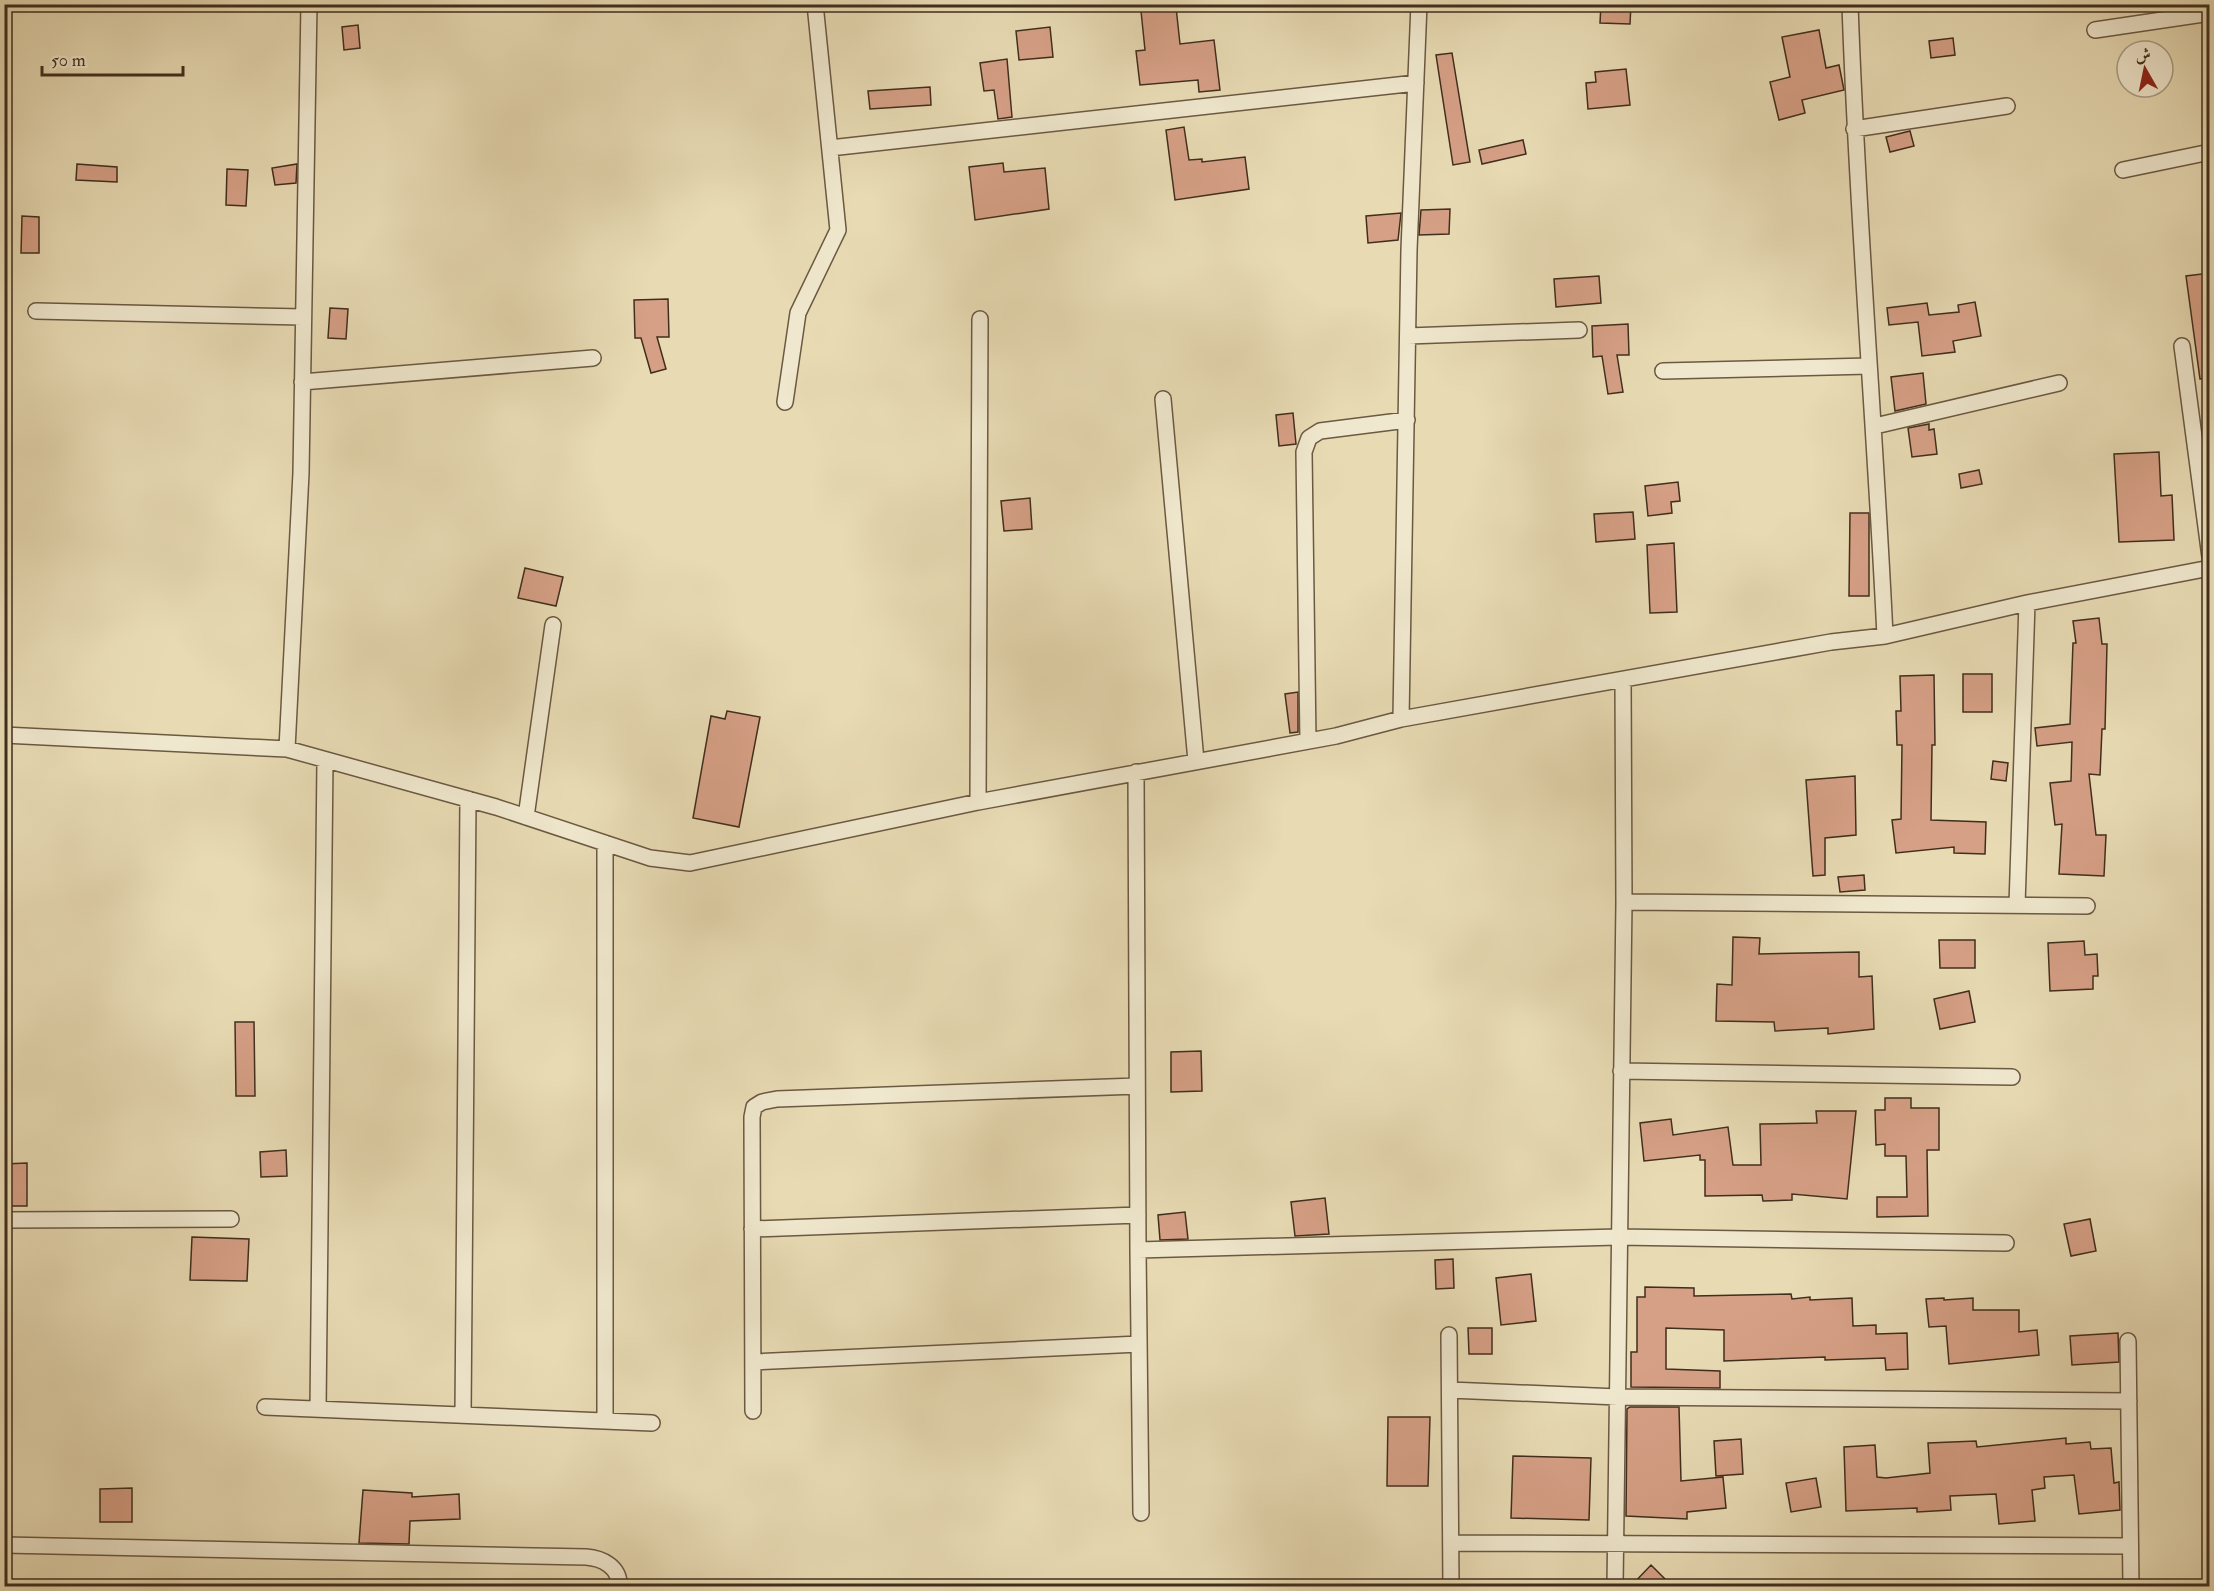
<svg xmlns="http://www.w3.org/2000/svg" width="2214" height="1591" font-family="'IM FELL Double Pica',Amiri,serif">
  <rect width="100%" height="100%" fill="#e8dbb4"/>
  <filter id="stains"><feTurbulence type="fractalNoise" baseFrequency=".00333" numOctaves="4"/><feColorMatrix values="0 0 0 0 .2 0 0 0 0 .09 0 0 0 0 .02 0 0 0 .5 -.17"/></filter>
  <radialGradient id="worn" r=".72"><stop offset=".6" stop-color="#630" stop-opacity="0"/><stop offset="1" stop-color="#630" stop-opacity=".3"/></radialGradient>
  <path fill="#d6a086" stroke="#412e1c" stroke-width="1.5" d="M1601,4h30l-1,20 -30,-1z
    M1176,7l4,37 34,-4 6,50 -21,2 -1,-12 -58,5 -4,-34 9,-1 -4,-39z
    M358,25l2,23 -16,2 -2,-23z
    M1050,27l3,30 -34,3 -3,-29z
    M1819,30l7,38 13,-3 5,25 -42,10 3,13 -26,7 -9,-38 20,-5 -8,-40z
    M1953,38l2,17 -24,3 -2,-17z
    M1452,53l18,109 -17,3 -17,-110z
    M1007,59l5,58 -14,2 -4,-29 -10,1 -4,-28z
    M1626,69l4,36 -42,4 -2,-26 10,-1 -1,-10z
    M930,87l1,18 -61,4 -2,-18z
    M1184,127l5,33 13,-1v3l43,-5 4,32 -74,11 -9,-70z
    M1910,131l4,15 -24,6 -4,-15z
    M1523,140l3,14 -44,10 -3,-14z
    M1003,163l1,9 41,-4 4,41 -74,11 -6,-53z
    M77,164l40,3v15l-41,-2z
    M297,164l-1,19 -21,2 -3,-17z
    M227,169l21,1 -2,36 -20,-1z
    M1450,209l-1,25 -30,1 2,-25z
    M1401,213l-3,27 -30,3 -2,-27z
    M22,216l17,1v36h-18z
    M2210,273v105l-10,1 -14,-103z
    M1599,276l2,27 -45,4 -2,-28z
    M668,299l1,38h-12l9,32 -15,4 -10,-35h-6l-1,-38z
    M1975,302l6,34 -28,5 2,11 -33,4 -4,-34 -29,3 -2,-17 40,-5 2,12 30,-3 -1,-7z
    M330,308l18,1 -2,30 -18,-1z
    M1628,324l1,31h-12l6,37 -15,2 -6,-38 -9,1 -1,-31z
    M1923,373l3,31 -31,7 -4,-34z
    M1293,413l3,31 -17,2 -3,-31z
    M1929,424v6l5,-1 3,25 -25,3 -4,-29z
    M2159,452l2,44 11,-1 2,45 -55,2 -5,-88z
    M1979,470l3,14 -21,4 -2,-14z
    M1678,482l2,19 -9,1 1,11 -24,3 -3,-30z
    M1030,498l2,31 -28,2 -3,-30z
    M1633,512l2,27 -39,3 -2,-28z
    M1850,513h19v83h-20z
    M1674,543l3,69 -27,1 -3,-68z
    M525,568l38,9 -7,29 -38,-8z
    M2099,618l3,26h5l-2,85h-3l-2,46 -11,-1 7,61h10l-2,41 -45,-2 3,-50 -7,1 -5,-42 21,-2 1,-39 -35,4 -2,-18 35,-4 3,-81h3l-3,-22z
    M1963,674h29v38h-29z
    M1934,675l1,70h-3l-1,75 55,2 -1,32 -31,-1v-6l-58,6 -4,-33 9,-1 1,-74h-5l-1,-34h5l-1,-35z
    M1298,692v40l-8,1 -5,-39z
    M727,711l33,6 -21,110 -46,-9 18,-102 14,3z
    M1993,761l15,2 -2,18 -15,-2z
    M1855,776l1,59 -31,3v37l-12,1 -7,-96z
    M1864,875l1,15 -25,2 -2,-15z
    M1733,937l27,1 -1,16 100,-2v25l13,-1 2,53 -46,5v-6l-53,3 -1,-9 -58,-1 1,-37 15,1z
    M1939,940h36v28h-35z
    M2084,941l1,14 12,-1 1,22h-5v13l-43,2 -2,-48z
    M1969,991l6,31 -35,7 -6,-30z
    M235,1022h19l1,74h-19z
    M1201,1051l1,40 -31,1v-40z
    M1885,1098h26v10h28v42h-12l1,66 -51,1v-20h30l-1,-41h-21v-12l-9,1 -1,-35h10z
    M1816,1111h40l-9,88 -55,-5v6l-29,1 -1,-6 -57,1v-36h-5v-5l-56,6 -4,-38 31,-4 2,16 55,-8 5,38h28l-1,-41 57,-1z
    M286,1150l1,26 -26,1 -1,-25z
    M27,1163v43h-23v-42z
    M1325,1198l4,36 -34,2 -4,-34z
    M1185,1212l3,27 -28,1 -2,-25z
    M2090,1219l6,32 -25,5 -7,-32z
    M192,1237l57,2 -2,42 -57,-1z
    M1453,1259l1,29 -18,1 -1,-29z
    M1531,1274l5,47 -35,4 -5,-47z
    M1645,1287l49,1v8l97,-2 1,5 18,-2v3l42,-2 1,28 23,-1v9l31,-1 1,36 -22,1 -1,-12 -60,2v-3l-101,4v-31l-58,-2v41l54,2v17l-89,-1v-35h6v-55h8z
    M1944,1298v2l29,-2v12h46v22l18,-2 2,25 -90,9 -3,-38 -17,1 -3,-28z
    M1468,1328h24v26h-23z
    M2118,1333l1,29 -47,3 -2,-29z
    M1630,1407h49l2,74 42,-4 3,31 -39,4v7l-61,-3 1,-107z
    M1388,1417h42l-2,69h-41z
    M2066,1438v6l24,-2 1,7 20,-1 3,35 5,-1 1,28 -41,4 -5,-39 -30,2 1,11 -13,2 3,31 -36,3 -3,-30 -46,2 1,14 -34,2v-4l-71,3 -2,-64 31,-2 2,32 9,1 44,-5 -2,-30 48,-2 1,6z
    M1741,1439l2,35 -27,2 -2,-35z
    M1513,1456l78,2 -2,62 -78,-2z
    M1816,1478l5,29 -30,5 -5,-29z
    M132,1488v34h-32v-33z
    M363,1490l49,3v4l47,-3 1,25 -50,2 -1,23 -50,-1z
    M1651,1565l22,22h-43z"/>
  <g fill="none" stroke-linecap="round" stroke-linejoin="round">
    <defs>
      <path id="minor" d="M1850,4c7,211 25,421 35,632
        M2095,30l115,-17
        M1854,129l153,-23
        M830,148l586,-65
        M2123,170l87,-18
        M36,311l267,6
        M1408,336l171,-6
        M2182,346l28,211
        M1663,371l206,-5
        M302,382l291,-24
        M1163,399l33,362
        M785,402l13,-89 40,-83 -23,-226
        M1875,426l184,-43
        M1401,719l8,-469 10,-246
        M4,735l283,14 209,58 154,51 40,5 288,-61 358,-66 65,-17 430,-77 54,-6 142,-33 183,-35
        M1308,741l-4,-289 5,-14 11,-7 87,-11
        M287,749l14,-276 8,-469
        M1136,772l2,478 480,-13 388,6
        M978,802l2,-483
        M526,817l27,-192
        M605,843v578
        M1624,902l463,4
        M2017,905l10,-302
        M1621,1071l391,6
        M4,1220l227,-1
        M752,1229l386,-14
        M1138,1250l3,263
        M1449,1335l2,251
        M2128,1341l3,245
        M753,1362l386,-18
        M1450,1390l168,7 511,4
        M265,1407l387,16
        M318,1409l7,-649
        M753,1411l-1,-294 2,-10 8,-5 15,-3 360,-13
        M463,1415l5,-616
        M1452,1543l678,3
        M4,1545l582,12c16,1 34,10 33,29
        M1615,1586l9,-684 -1,-222"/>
    </defs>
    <use href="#minor" stroke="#6b5942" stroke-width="18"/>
    <use href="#minor" stroke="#f0e8ce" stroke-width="15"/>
  </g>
  <rect width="2214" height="1591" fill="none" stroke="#e8dbb4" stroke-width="24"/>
  <rect x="6" y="6" width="2202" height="1579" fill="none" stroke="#412e1c" stroke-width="3"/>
  <rect x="12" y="12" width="2190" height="1567" fill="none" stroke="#412e1c" stroke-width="1.5"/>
  <g transform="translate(2145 69) rotate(351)"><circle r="28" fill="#f0e8ce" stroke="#aa9e87" stroke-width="1.5"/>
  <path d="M0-4.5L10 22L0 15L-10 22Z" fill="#8f2418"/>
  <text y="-9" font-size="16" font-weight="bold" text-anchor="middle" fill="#412e1c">ش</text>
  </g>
  <path d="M42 66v9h141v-9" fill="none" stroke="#412e1c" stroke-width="3"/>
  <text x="51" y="66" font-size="18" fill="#412e1c" stroke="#f0e8ce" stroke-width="4.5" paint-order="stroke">50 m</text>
  <rect width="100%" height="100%" filter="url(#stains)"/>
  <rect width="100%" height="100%" fill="url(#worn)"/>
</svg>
